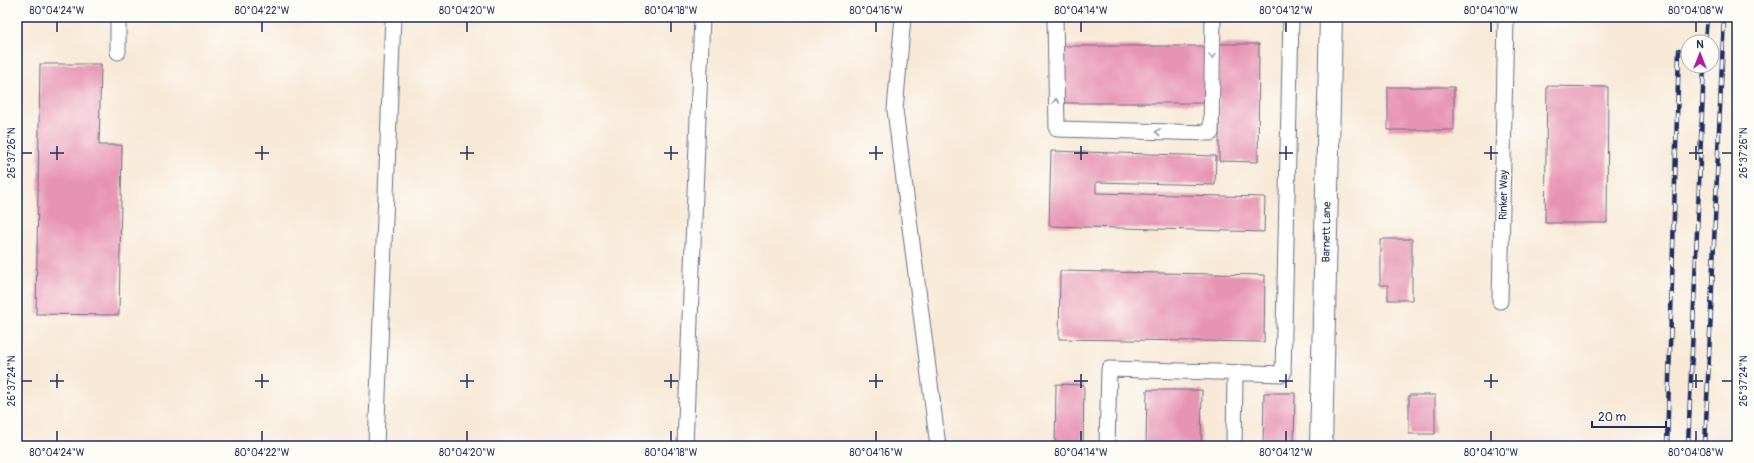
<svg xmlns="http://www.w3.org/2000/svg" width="1754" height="463" font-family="Pangolin,sans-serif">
  <rect width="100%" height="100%" fill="#fdfcf7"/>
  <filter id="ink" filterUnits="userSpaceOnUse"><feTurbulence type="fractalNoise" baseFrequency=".025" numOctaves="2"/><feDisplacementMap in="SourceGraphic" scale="8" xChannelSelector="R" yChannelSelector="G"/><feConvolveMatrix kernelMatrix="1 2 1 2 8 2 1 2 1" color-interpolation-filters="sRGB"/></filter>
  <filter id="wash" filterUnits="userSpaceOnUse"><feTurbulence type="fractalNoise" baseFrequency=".012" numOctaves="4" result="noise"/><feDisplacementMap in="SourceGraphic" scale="16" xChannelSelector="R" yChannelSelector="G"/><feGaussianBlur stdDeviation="0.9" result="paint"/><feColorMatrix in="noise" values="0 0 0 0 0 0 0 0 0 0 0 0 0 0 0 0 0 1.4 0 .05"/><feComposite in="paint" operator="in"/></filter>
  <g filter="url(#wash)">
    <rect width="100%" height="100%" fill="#f8e9d7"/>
    <g id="blocks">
      <path fill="#e793b2" d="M1219,44h40l-1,118 -39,-1z
        M1063,46h144v57h-144z
        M40,64h61l-2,81h23l-3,170 -83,-1z
        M1547,86l61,1 -1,136h-62z
        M1388,87h66v43h-66z
        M1051,151l165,5 -1,29 -119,-3v11l169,4 -1,35 -215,-6z
        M1380,239h32v61h-24v-15h-8z
        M1060,271l205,4 -1,67 -205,-3z
        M1056,384l28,1 -1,61h-28z
        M1147,390h55l-1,56h-55z
        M1264,393h31l-1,53h-31z
        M1409,395h26v39h-26z"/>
    </g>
  </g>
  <g filter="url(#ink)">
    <use href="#blocks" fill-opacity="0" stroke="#687088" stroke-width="1"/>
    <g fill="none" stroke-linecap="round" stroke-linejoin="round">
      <defs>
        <path id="lane" d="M118,17v35
          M903,17l-8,93 43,336
          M1055,17l2,112 154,4 2,-116
          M1500,301l6,-284
          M376,446l17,-429
          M685,446l17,-429
          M1107,446l2,-77 174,5 8,-357
          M1234,446l1,-73"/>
        <path id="street" d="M1321,446l10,-429"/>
      </defs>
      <use href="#lane" stroke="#687088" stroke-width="17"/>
      <use href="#street" stroke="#687088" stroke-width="24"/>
      <use href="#lane" stroke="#fff" stroke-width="15"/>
      <use href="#street" stroke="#fff" stroke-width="22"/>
      <defs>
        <path id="rail" d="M1705,42l2,-25
          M1667,446l12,-396
          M1688,446l16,-380
          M1705,446l19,-429"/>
      </defs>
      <use href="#rail" stroke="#1b2f5e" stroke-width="4.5"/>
      <use href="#rail" stroke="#fdfcf7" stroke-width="3" stroke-dasharray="9" stroke-linecap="butt"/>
    </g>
    <defs><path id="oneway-chevron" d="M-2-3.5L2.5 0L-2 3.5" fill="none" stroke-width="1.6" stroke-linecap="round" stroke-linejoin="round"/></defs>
    <g stroke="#8d97ae">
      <use href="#oneway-chevron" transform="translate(1212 56) rotate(91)"/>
      <use href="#oneway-chevron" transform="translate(1056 101) rotate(-91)"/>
      <use href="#oneway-chevron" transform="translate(1158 132) rotate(-178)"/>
    </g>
  </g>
  <path fill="none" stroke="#1b2f5e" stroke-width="1.5" d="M57,22v10M262,22v10M467,22v10M671,22v10M876,22v10M1081,22v10M1286,22v10M1491,22v10M1696,22v10M57,146v14M262,146v14M467,146v14M671,146v14M876,146v14M1081,146v14M1286,146v14M1491,146v14M1696,146v14M22,153h10M50,153h14M255,153h14M460,153h14M664,153h14M869,153h14M1074,153h14M1279,153h14M1484,153h14M1689,153h14M1722,153h10M57,374v14M262,374v14M467,374v14M671,374v14M876,374v14M1081,374v14M1286,374v14M1491,374v14M1696,374v14M22,381h10M50,381h14M255,381h14M460,381h14M664,381h14M869,381h14M1074,381h14M1279,381h14M1484,381h14M1689,381h14M1722,381h10M57,431v10M262,431v10M467,431v10M671,431v10M876,431v10M1081,431v10M1286,431v10M1491,431v10M1696,431v10"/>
  <g text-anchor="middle" stroke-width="4" stroke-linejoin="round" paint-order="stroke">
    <g font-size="11" fill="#1b2f5e" stroke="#fdfcf7">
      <text transform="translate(1503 195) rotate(-89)" y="4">Rinker Way</text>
      <text transform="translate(1326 232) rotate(-89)" y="4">Barnett Lane</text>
    </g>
  </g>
  <rect width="1754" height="463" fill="none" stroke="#fdfcf7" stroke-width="44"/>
  <g transform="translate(1700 54)"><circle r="19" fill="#fdfcf7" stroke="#a3aaba"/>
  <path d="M0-3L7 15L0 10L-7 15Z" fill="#b5179e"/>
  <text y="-6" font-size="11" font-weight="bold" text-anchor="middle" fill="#1b2f5e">N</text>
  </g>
  <path d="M1592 421v6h74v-6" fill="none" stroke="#1b2f5e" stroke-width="2"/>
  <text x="1598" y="421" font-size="12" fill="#1b2f5e" stroke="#fdfcf7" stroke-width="3" paint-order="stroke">20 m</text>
  <rect x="22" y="22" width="1710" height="419" fill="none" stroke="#1b2f5e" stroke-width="1.5"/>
  <g font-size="10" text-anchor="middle" fill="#1b2f5e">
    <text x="57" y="14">80°04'24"W</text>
    <text x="262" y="14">80°04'22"W</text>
    <text x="467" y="14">80°04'20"W</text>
    <text x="671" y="14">80°04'18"W</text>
    <text x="876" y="14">80°04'16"W</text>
    <text x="1081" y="14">80°04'14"W</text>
    <text x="1286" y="14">80°04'12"W</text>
    <text x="1491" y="14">80°04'10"W</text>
    <text x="1696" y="14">80°04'08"W</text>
    <text transform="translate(11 153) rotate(-90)" y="4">26°37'26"N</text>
    <text transform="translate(1743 153) rotate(-90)" y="4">26°37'26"N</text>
    <text transform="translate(11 381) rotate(-90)" y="4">26°37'24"N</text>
    <text transform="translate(1743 381) rotate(-90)" y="4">26°37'24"N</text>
    <text x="57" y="456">80°04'24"W</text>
    <text x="262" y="456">80°04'22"W</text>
    <text x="467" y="456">80°04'20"W</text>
    <text x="671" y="456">80°04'18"W</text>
    <text x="876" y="456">80°04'16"W</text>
    <text x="1081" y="456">80°04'14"W</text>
    <text x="1286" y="456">80°04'12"W</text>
    <text x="1491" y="456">80°04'10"W</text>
    <text x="1696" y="456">80°04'08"W</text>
  </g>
</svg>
